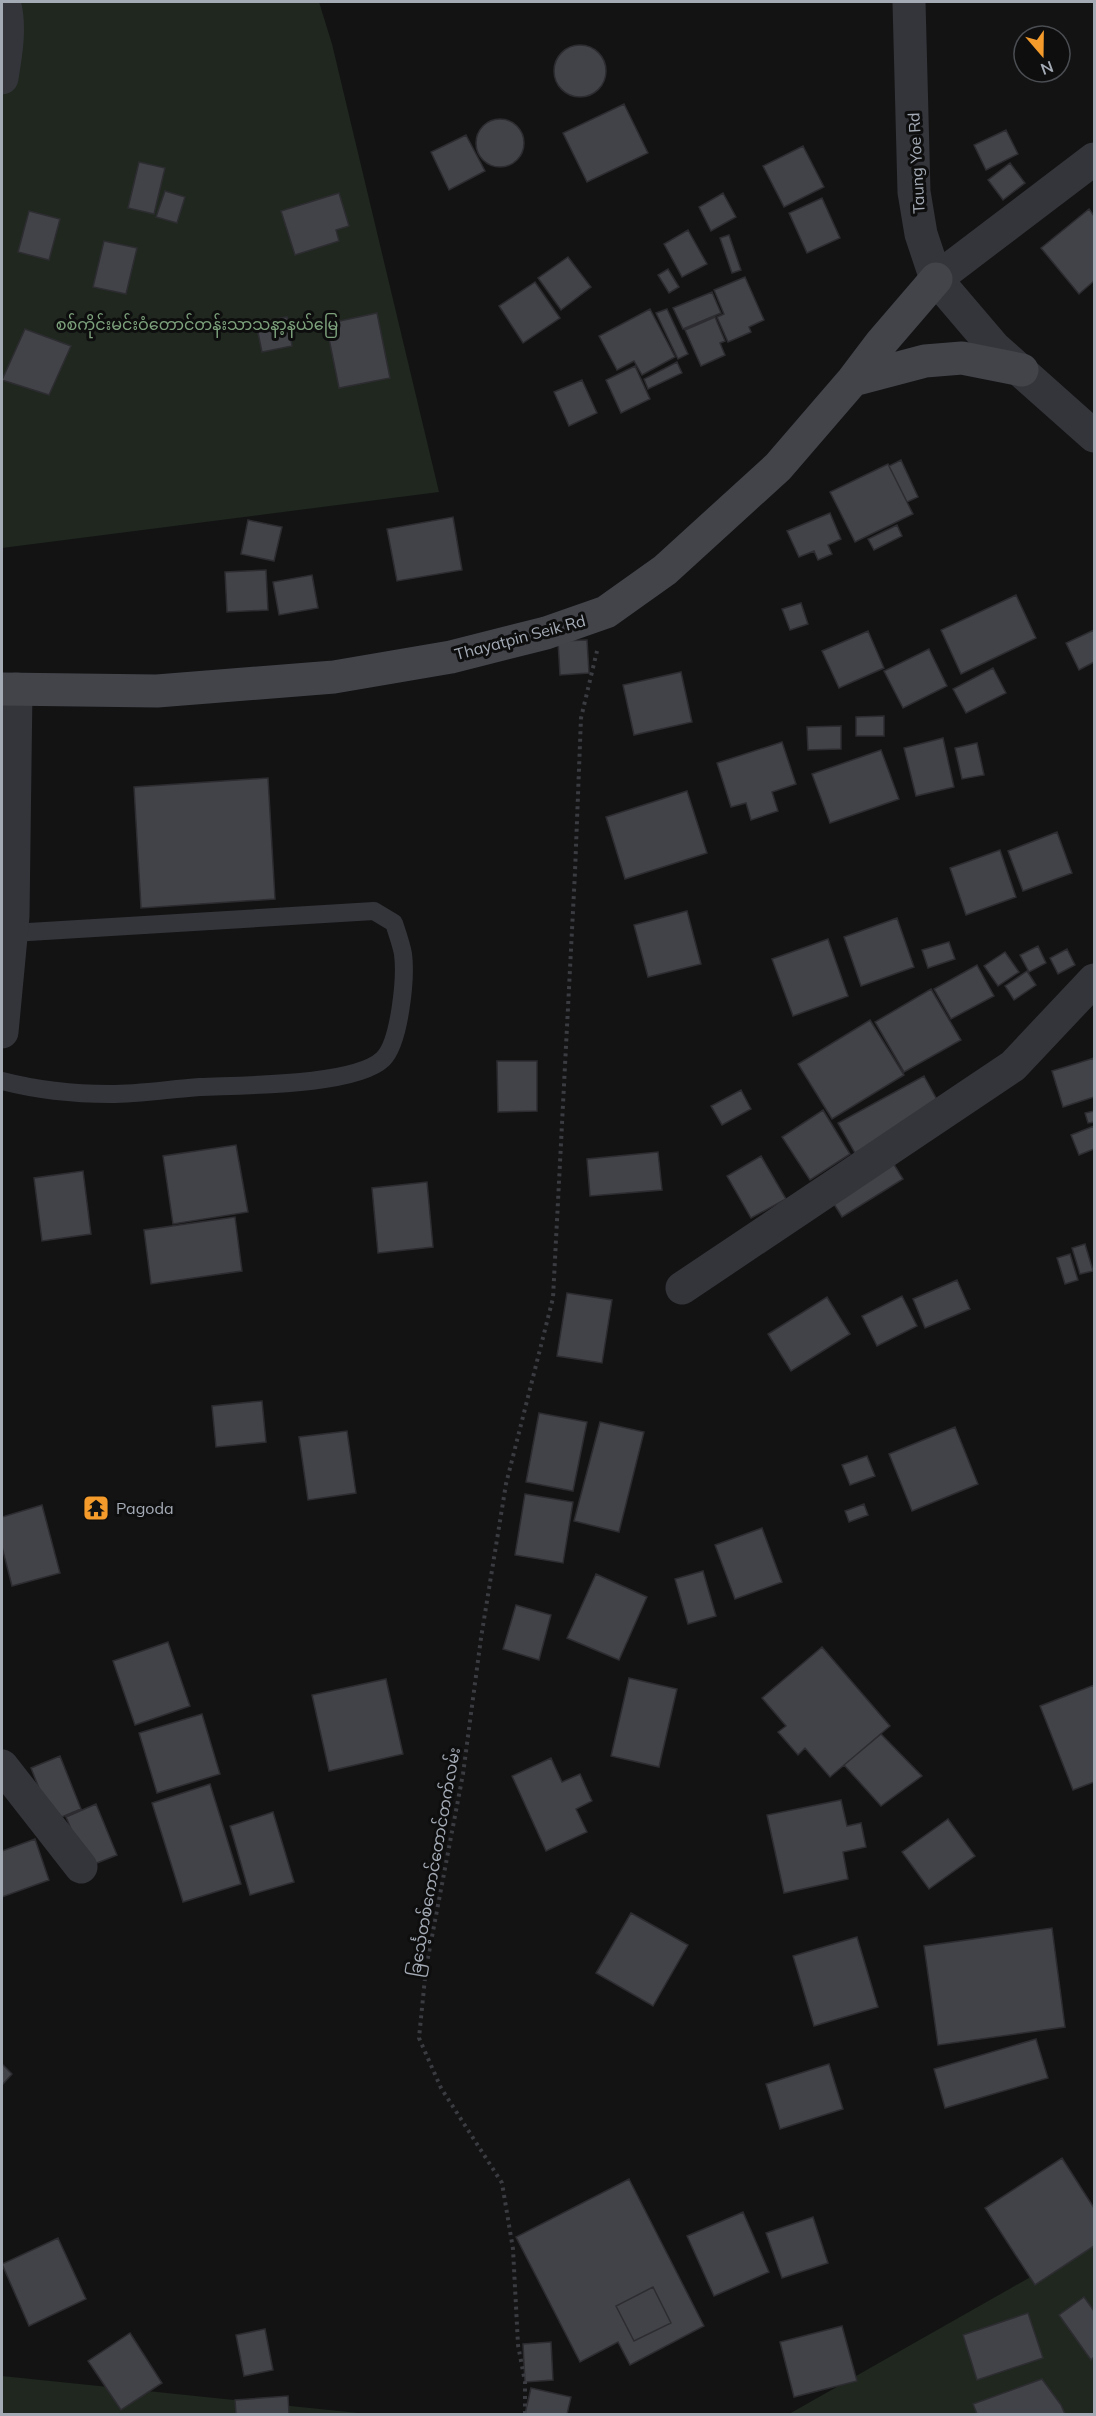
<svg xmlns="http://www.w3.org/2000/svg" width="1096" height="2416" font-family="Mulish,'Noto Sans Myanmar',sans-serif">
  <rect width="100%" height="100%" fill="#131314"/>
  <path fill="#1f271f" d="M2,2h317l13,42 107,448 -437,56z
    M1094,2241v173h-305z
    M2,2376l366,38h-366z"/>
  <path fill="#424348" stroke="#2d2d31" stroke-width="1.5" d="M554 71a26 26 0 1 1 52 0a26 26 0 1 1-52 0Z
    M624,104l24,49 -61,29 -24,-49z
    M476 143a24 24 0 1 1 48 0a24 24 0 1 1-48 0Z
    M1006,130l12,24 -32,16 -12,-25z
    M466,135l19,36 -36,19 -18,-38z
    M803,146l21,41 -40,20 -21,-41z
    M139,162l26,6 -11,46 -26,-6z
    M1010,163l15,20 -22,17 -15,-20z
    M165,191l20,6 -8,26 -21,-6z
    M339,193l10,33 -13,4 3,11 -44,14 -14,-44z
    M723,193l13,24 -25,14 -12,-24z
    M822,198l18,40 -33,15 -18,-40z
    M1089,209l5,7v65l-15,13 -38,-46z
    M29,211l31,8 -11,41 -31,-8z
    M688,230l19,34 -25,13 -18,-33z
    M729,235l12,35 -9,3 -12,-35z
    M104,241l33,7 -11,46 -33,-7z
    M568,257l23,30 -30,23 -23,-32z
    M668,269l11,18 -10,6 -11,-18z
    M745,277l19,43 -15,7 2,5 -23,10 -11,-25 7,-3 -10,-24z
    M535,282l25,36 -37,25 -24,-37z
    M712,292l9,21 -38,16 -10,-21z
    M650,309l25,48 -33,18 -8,-14 -17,9 -18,-34z
    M667,309l21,45 -10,5 -22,-46z
    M377,313l13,65 -51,10 -13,-64z
    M287,317l5,29 -30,6 -6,-29z
    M715,317l10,24 -5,2 5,12 -24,11 -16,-36z
    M25,329l46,17 -22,49 -47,-15z
    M677,362l5,11 -34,16 -4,-10z
    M635,366l15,33 -29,14 -15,-33z
    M582,380l15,33 -28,13 -15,-34z
    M901,460l17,37 -11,5 -18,-36z
    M888,464l25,50 -58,28 -25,-50z
    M830,513l11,26 -13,6 4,9 -14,6 -4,-9 -15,6 -12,-26z
    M453,517l9,53 -65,11 -10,-52z
    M248,520l34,7 -8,34 -33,-7z
    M897,525l5,11 -28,14 -6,-11z
    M266,570l2,40 -41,2 -2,-40z
    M312,575l6,33 -39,7 -6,-33z
    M1016,595l20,43 -75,36 -20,-44z
    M801,603l7,21 -18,6 -8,-21z
    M1094,630v32l-15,8 -13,-27z
    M868,631l16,37 -45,20 -17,-37z
    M587,640l2,33 -29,2 -2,-34z
    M929,649l18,37 -44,22 -19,-37z
    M993,668l13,25 -40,20 -13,-24z
    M681,672l11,50 -58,13 -11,-50z
    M884,716v20h-28v-19z
    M841,726v23l-33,1 -1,-23z
    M943,738l11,49 -38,9 -12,-48z
    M782,742l14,42 -24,8 6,19 -27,9 -5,-17 -15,4 -14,-44z
    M977,743l7,32 -22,4 -7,-31z
    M881,750l18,49 -69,24 -18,-49z
    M268,778l7,121 -134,9 -7,-121z
    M687,791l20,62 -82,26 -19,-62z
    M1057,832l15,41 -49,18 -15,-40z
    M1000,850l16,47 -50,18 -16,-47z
    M687,911l14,53 -53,13 -14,-52z
    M897,918l17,49 -53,19 -17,-49z
    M828,939l20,57 -55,20 -21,-57z
    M949,942l6,17 -27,9 -6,-18z
    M1038,946l8,17 -17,9 -9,-17z
    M1067,949l8,16 -17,9 -8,-16z
    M1005,952l14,20 -21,14 -14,-20z
    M977,965l17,31 -43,23 -17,-30z
    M1027,971l9,14 -22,15 -9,-14z
    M931,989l30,51 -57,32 -29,-50z
    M870,1020l34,55 -72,44 -34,-55z
    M1094,1058v39l-31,10 -11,-36z
    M497,1061h40v50l-39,1z
    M924,1076l17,31 -86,46 -17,-30z
    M741,1090l10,19 -29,16 -11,-19z
    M823,1110l27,44 -40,26 -28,-43z
    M1094,1111v11l-6,1 -3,-10z
    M1094,1126v23l-15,6 -8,-20z
    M236,1145l12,67 -75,12 -10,-68z
    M658,1152l4,38 -72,6 -3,-37z
    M761,1156l25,43 -35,19 -24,-42z
    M890,1158l13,21 -61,38 -13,-21z
    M83,1171l8,63 -49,7 -8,-63z
    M427,1182l6,65 -55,6 -6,-65z
    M235,1217l7,54 -91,13 -7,-54z
    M1085,1244l8,27 -13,3 -8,-26z
    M1070,1254l8,26 -13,4 -8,-26z
    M957,1280l13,29 -45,19 -12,-29z
    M567,1293l45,7 -10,63 -45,-7z
    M902,1296l15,30 -40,20 -15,-30z
    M827,1297l23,37 -59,37 -23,-37z
    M262,1401l4,41 -50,5 -4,-41z
    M539,1413l48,9 -14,69 -47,-9z
    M600,1422l44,10 -25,100 -45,-11z
    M955,1427l23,57 -66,27 -23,-57z
    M347,1431l9,62 -48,7 -9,-63z
    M867,1456l8,20 -25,9 -8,-20z
    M525,1494l48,8 -10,61 -48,-8z
    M864,1504l4,11 -19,7 -4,-11z
    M42,1505l18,68 -48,13 -10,-39v-30z
    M762,1528l20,54 -47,17 -20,-54z
    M703,1571l13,45 -28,8 -13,-45z
    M596,1574l51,23 -28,63 -52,-22z
    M516,1605l35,10 -12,45 -36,-11z
    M168,1642l22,64 -55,19 -22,-64z
    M822,1647l68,79 -60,51 -25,-29 -7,7 -20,-23 8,-6 -24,-28z
    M629,1678l48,11 -18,78 -48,-11z
    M386,1679l17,75 -74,17 -17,-76z
    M1094,1685v97l-21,8 -33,-84z
    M202,1714l18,60 -63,19 -18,-60z
    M881,1734l41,42 -41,30 -37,-41z
    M60,1756l21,53 -29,12 -21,-53z
    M551,1758l11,24 18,-8 12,27 -16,8 11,23 -41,19 -34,-75z
    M210,1784l31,100 -58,18 -31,-99z
    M841,1800l6,26 14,-3 5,24 -23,5 5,27 -64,14 -17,-78z
    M96,1804l21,51 -30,12 -21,-50z
    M273,1812l21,70 -44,13 -20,-69z
    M948,1819l27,37 -46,33 -27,-37z
    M35,1839l14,41 -47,17v-46z
    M631,1913l57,32 -35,61 -57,-33z
    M1052,1928l13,99 -127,18 -14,-99z
    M857,1937l21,70 -64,19 -21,-70z
    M1036,2039l12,39 -103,30 -11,-39z
    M2,2064l10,10 -10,11z
    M829,2064l14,45 -63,20 -14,-45z
    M1062,2158l32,50v38l-59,39 -50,-77z
    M629,2179l75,147 -74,39 -12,-23 -38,20 -64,-125z
    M743,2212l26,60 -55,24 -27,-60z
    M813,2217l15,46 -46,15 -16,-45z
    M58,2238l28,61 -57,27 -27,-62z
    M653,2287l18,36 -37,18 -18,-35z
    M1084,2297l10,14v46l-3,3 -32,-45z
    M1028,2313l15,45 -66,22 -14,-45z
    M842,2326l15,55 -63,16 -14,-55z
    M265,2329l8,41 -29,6 -8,-41z
    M130,2333l32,50 -41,27 -33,-49z
    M551,2342l2,38 -28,2 -2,-38z
    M1042,2379l19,26 4,9h-88l-4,-10z
    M531,2388l40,9 -4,17h-42z
    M288,2396l1,18h-53l-1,-14z"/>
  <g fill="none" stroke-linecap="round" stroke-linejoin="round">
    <path stroke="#3a3c41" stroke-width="4" stroke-dasharray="3 4.5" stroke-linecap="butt" d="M525,2414v-32l-7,-37 -5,-96 -11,-66 -61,-95 -22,-50 7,-70 37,-194 18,-136 25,-154 47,-186 22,-426 6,-154 16,-67"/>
    <path stroke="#34353a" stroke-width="18" d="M2,1081c35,9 71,13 108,13 30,0 60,-5 90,-7 41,-2 155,-1 183,-28 17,-17 23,-82 20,-105 -2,-11 -6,-21 -9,-31l-20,-12 -362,22"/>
    <path stroke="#34353a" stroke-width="33" d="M909,2l5,190 7,42 15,45 58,68 100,89
      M2,78c4,-24 9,-53 2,-76
      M936,279l158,-120
      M2,1032l11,-116 3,-227
      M682,1288l331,-222 81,-86
      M2,1766l79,101"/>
    <path stroke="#42444a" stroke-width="33" d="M853,380l72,-19 37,-3 60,12
      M2,689l155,2 177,-14 117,-20 95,-24 60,-21 59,-42 113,-103 75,-87 28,-37 55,-64"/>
  </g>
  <defs>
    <symbol id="temple-square" viewBox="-11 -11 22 22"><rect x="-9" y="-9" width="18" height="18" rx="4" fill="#f49b2b" stroke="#0e0e0f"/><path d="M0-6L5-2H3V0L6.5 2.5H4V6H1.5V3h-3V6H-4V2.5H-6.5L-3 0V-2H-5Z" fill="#111"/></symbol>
  </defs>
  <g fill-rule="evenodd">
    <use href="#temple-square" x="81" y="1493" width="30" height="30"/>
  </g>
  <g text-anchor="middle" stroke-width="6" stroke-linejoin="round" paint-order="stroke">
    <g font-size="16" fill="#a4abb5" stroke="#0e0e0f">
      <text transform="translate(916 163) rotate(-93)" y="6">Taung Yoe Rd</text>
      <text transform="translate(520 637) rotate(-15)" y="6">Thayatpin Seik Rd</text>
      <text transform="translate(434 1862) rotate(-80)" y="6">ခြင်္သေ့တစ်ကောင်တောင်တက်လမ်း</text>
    </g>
    <g font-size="16" fill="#7ca17b" stroke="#0e0e0f">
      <text x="197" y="330">စစ်ကိုင်းမင်းဝံတောင်တန်းသာသနာ့နယ်မြေ</text>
    </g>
    <g font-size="16" fill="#a4abb5" stroke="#0e0e0f" text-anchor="start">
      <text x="116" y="1514">Pagoda</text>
    </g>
  </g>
  <rect width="1096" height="2416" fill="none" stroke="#a4abb5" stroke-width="6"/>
  <g transform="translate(1042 54) rotate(160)"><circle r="28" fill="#0e0e0f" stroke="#4a4d51" stroke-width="1.5"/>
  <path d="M0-4.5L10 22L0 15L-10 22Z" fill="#f49b2b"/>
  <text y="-9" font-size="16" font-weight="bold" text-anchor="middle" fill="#a4abb5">N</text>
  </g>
</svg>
